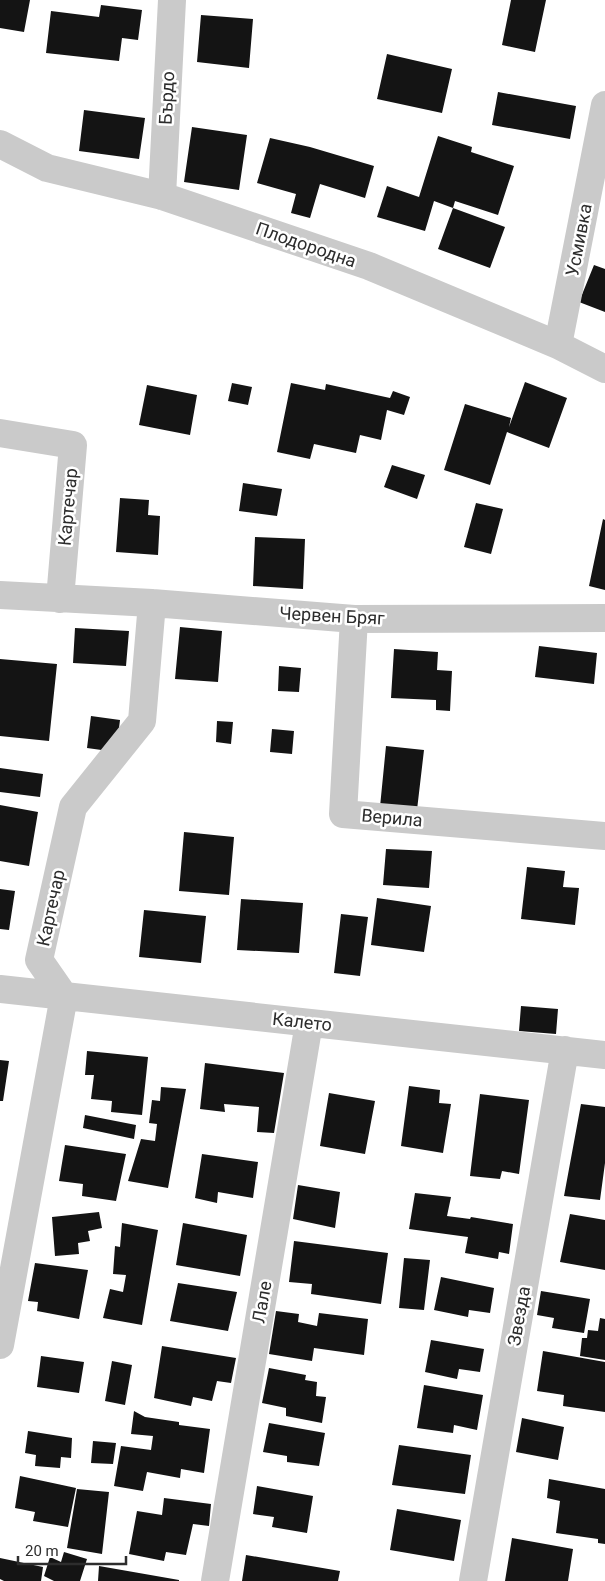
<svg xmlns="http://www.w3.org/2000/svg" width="605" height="1581" font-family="Roboto,sans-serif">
  <rect width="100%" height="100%" fill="#fff"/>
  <path fill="#141414" d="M0,0h30l-6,32 -24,-4z
    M511,0h35l-11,52 -33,-7z
    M101,5l41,5 -4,30 -16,-2 -3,23 -73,-8 5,-42 48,6z
    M201,15l52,4 -4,49 -52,-6z
    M387,54l65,15 -10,44 -65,-14z
    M498,92l78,14 -6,33 -78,-14z
    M84,110l61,8 -6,41 -60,-8z
    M192,127l55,8 -8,55 -55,-8z
    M438,136l34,11 -1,5 43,14 -16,49 -43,-14 -2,7 -19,-7 -9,30 -48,-14 10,-31 32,11z
    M270,138l40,9 64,19 -9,32 -45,-14 -10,34 -19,-5 5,-19 -39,-11z
    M453,208l52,19 -15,41 -52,-19z
    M594,265l11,4v43l-26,-10z
    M525,382l42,16 -18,50 -42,-16 -17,53 -46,-15 21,-66 46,14 -2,9z
    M232,383l20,4 -4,18 -20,-4z
    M291,383l34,7 1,-6 64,14 3,-7 17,6 -6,18 -17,-5 -6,30 -21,-5 -4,18 -42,-9 -4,15 -33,-7z
    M147,385l50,10 -7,40 -51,-10z
    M392,465l33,10 -8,24 -33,-12z
    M243,483l39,6 -5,27 -38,-5z
    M120,498l29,2 -1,15 12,1 -2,39 -42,-3z
    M476,503l27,6 -12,45 -27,-7z
    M603,519l2,1v70l-16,-4z
    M255,537l50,2 -2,50 -50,-3z
    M180,627l42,4 -4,51 -43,-3z
    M75,628l54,3 -3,35 -53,-3z
    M539,646l58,7 -3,31 -59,-7z
    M394,649l44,3 -1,18 15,1 -2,40 -14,-1v-10l-45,-2z
    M0,659l57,5 -8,77 -49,-5z
    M279,666l22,2 -2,24 -21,-1z
    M91,716l29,4 -4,32 -29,-4z
    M217,721l16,1 -2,22 -15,-2z
    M272,729l22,2 -2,23 -22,-2z
    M386,746l38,4 -7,60 -37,-3z
    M0,768l43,6 -3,23 -40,-5z
    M0,805l38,7 -9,54 -29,-5z
    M184,832l50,5 -5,58 -50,-4z
    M386,849l46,2 -3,37 -46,-3z
    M527,867l38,4 -2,16 16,1 -4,37 -54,-6z
    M0,889l15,2 -6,39 -9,-1z
    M377,898l54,8 -7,46 -53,-7z
    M241,899l62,4 -4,50 -62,-3z
    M144,910l62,6 -5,47 -62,-6z
    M341,914l27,3 -8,59 -26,-3z
    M521,1006l37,3 -2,25 -37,-3z
    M87,1051l61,6 -6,58 -31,-3 1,-11 -21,-2 3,-24h-9z
    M0,1060l9,1 -6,40h-3z
    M205,1063l79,10 -10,60 -17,-1 2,-25 -35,-3 1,8 -25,-3z
    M409,1086l31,4 -1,13 12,1 -8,49 -42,-7z
    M161,1087l25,2 -18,99 -40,-7 13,-42 14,2 2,-17 -8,-1 3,-23 8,1z
    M329,1093l46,8 -10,53 -45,-8z
    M480,1094l49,6 -10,74 -17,-3 -2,8 -30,-3z
    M581,1104l24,3v56l-5,37 -36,-4z
    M85,1115l51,10 -2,14 -51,-11z
    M65,1145l61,9 -10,47 -34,-5 1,-12 -24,-3z
    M202,1154l56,8 -5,36 -35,-6 -1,11 -22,-5z
    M298,1185l42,7 -5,36 -42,-9z
    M415,1193l36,4 -4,19 23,3 1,-2 42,7 -4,30 -10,-2 -1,7 -33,-6 3,-16 -59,-8z
    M99,1212l3,16 -14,3 2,10 -12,2 1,11 -24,2 -3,-39z
    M570,1214l35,6v50l-45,-8z
    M122,1223l36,7 -16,95 -39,-7 7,-29 13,3 3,-17 -13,-1 2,-28 5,1z
    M183,1223l64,12 -7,41 -64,-11z
    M294,1241l94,12 -7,51 -70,-10 1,-10 -23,-2z
    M404,1258l26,2 -6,50 -25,-2z
    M35,1263l53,7 -9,49 -42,-8 1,-9 -10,-1z
    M441,1277l53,11 -4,25 -21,-3 -1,7 -34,-7z
    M178,1283l59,9 -9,39 -58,-10z
    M541,1291l49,8 -6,34 -32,-5 2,-10 -17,-3z
    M276,1311l23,3 -1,8 19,4 2,-13 49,6 -4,36 -50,-7 -2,13 -43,-7z
    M600,1318l5,1v41l-25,-4 2,-18h5l1,-8 10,1z
    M431,1340l53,9 -4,23 -21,-3 -2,10 -32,-7z
    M162,1346l74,12 -5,25 -14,-2 -5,20 -19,-4 -2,9 -37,-8z
    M543,1351l62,11v50l-42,-6 1,-11 -27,-4z
    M41,1356l43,6 -5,31 -42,-6z
    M112,1361l20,4 -7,40 -20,-4z
    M269,1368l37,7 -1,5 12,2 -1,14 10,1 -4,26 -36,-7v-8l-24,-5z
    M424,1385l59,10 -6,35 -23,-5 -1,8 -36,-5z
    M134,1411l11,6 34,5v3l31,4 -6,44 -23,-4 -1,9 -33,-6 -4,19 -29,-5 7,-40 30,4 2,-14 -22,-2z
    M522,1418l42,9 -6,33 -42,-8z
    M269,1423l56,10 -6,33 -32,-4v-6l-24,-4z
    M28,1431l44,7 -1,20 -10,-1 -1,11 -25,-2 1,-11 -11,-2z
    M93,1441l23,2 -3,21 -22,-1z
    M399,1445l72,10 -6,39 -73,-9z
    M20,1476l56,12 -8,39 -35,-6 2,-9 -20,-4z
    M549,1479l56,10v55l-7,-1v-4l-42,-6 4,-32 -13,-3z
    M257,1486l56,10 -6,37 -35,-6 2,-10 -21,-3z
    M77,1489l32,3 -7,62 -35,-6z
    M164,1498l47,6 -2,22 -16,-2 -7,31 -20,-3 -2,9 -35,-7 8,-43 25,4z
    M397,1509l64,11 -7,41 -64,-11z
    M512,1538l61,11 -5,32h-63z
    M64,1552l23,7 -7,22h-26l-10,-5 6,-19 11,5z
    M246,1555l94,16 -2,10h-96z
    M0,1558l43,9 -2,14h-37l-4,-2z
    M99,1566l80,14v1h-81z"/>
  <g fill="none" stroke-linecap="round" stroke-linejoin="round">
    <path stroke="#cacaca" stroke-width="28" d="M0,144l47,24 115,28 207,70 189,79 47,24
      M162,196l10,-196
      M558,345l47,-240
      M0,433l73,12 -13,154
      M0,595l152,8 202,16 251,-1
      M354,619l-11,195 262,22
      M0,989l605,66
      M0,1345l64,-349 -25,-36 34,-153 69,-86 10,-118
      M215,1581l94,-558
      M473,1581l92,-531"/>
  </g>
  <g text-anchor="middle" stroke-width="5" stroke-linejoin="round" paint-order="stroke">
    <g font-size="18" fill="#2d2d2d" stroke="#fff">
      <text transform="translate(167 98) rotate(-87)" y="6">Бърдо</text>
      <text transform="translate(579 240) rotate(-79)" y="6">Усмивка</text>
      <text transform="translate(306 245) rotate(19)" y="6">Плодородна</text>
      <text transform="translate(68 507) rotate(-85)" y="6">Картечар</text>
      <text transform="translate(332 616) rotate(3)" y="6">Червен Бряг</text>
      <text transform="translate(392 818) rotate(5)" y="6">Верила</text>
      <text transform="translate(51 908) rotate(-78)" y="6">Картечар</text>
      <text transform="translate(302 1022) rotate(6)" y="6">Калето</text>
      <text transform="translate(262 1302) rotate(-80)" y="6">Лале</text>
      <text transform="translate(519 1316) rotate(-80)" y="6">Звезда</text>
    </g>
  </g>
  <path d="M18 1556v8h108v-8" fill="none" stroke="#2d2d2d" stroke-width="2.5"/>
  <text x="25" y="1556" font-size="15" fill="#2d2d2d" stroke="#ffffff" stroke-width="4" paint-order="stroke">20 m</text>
</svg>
